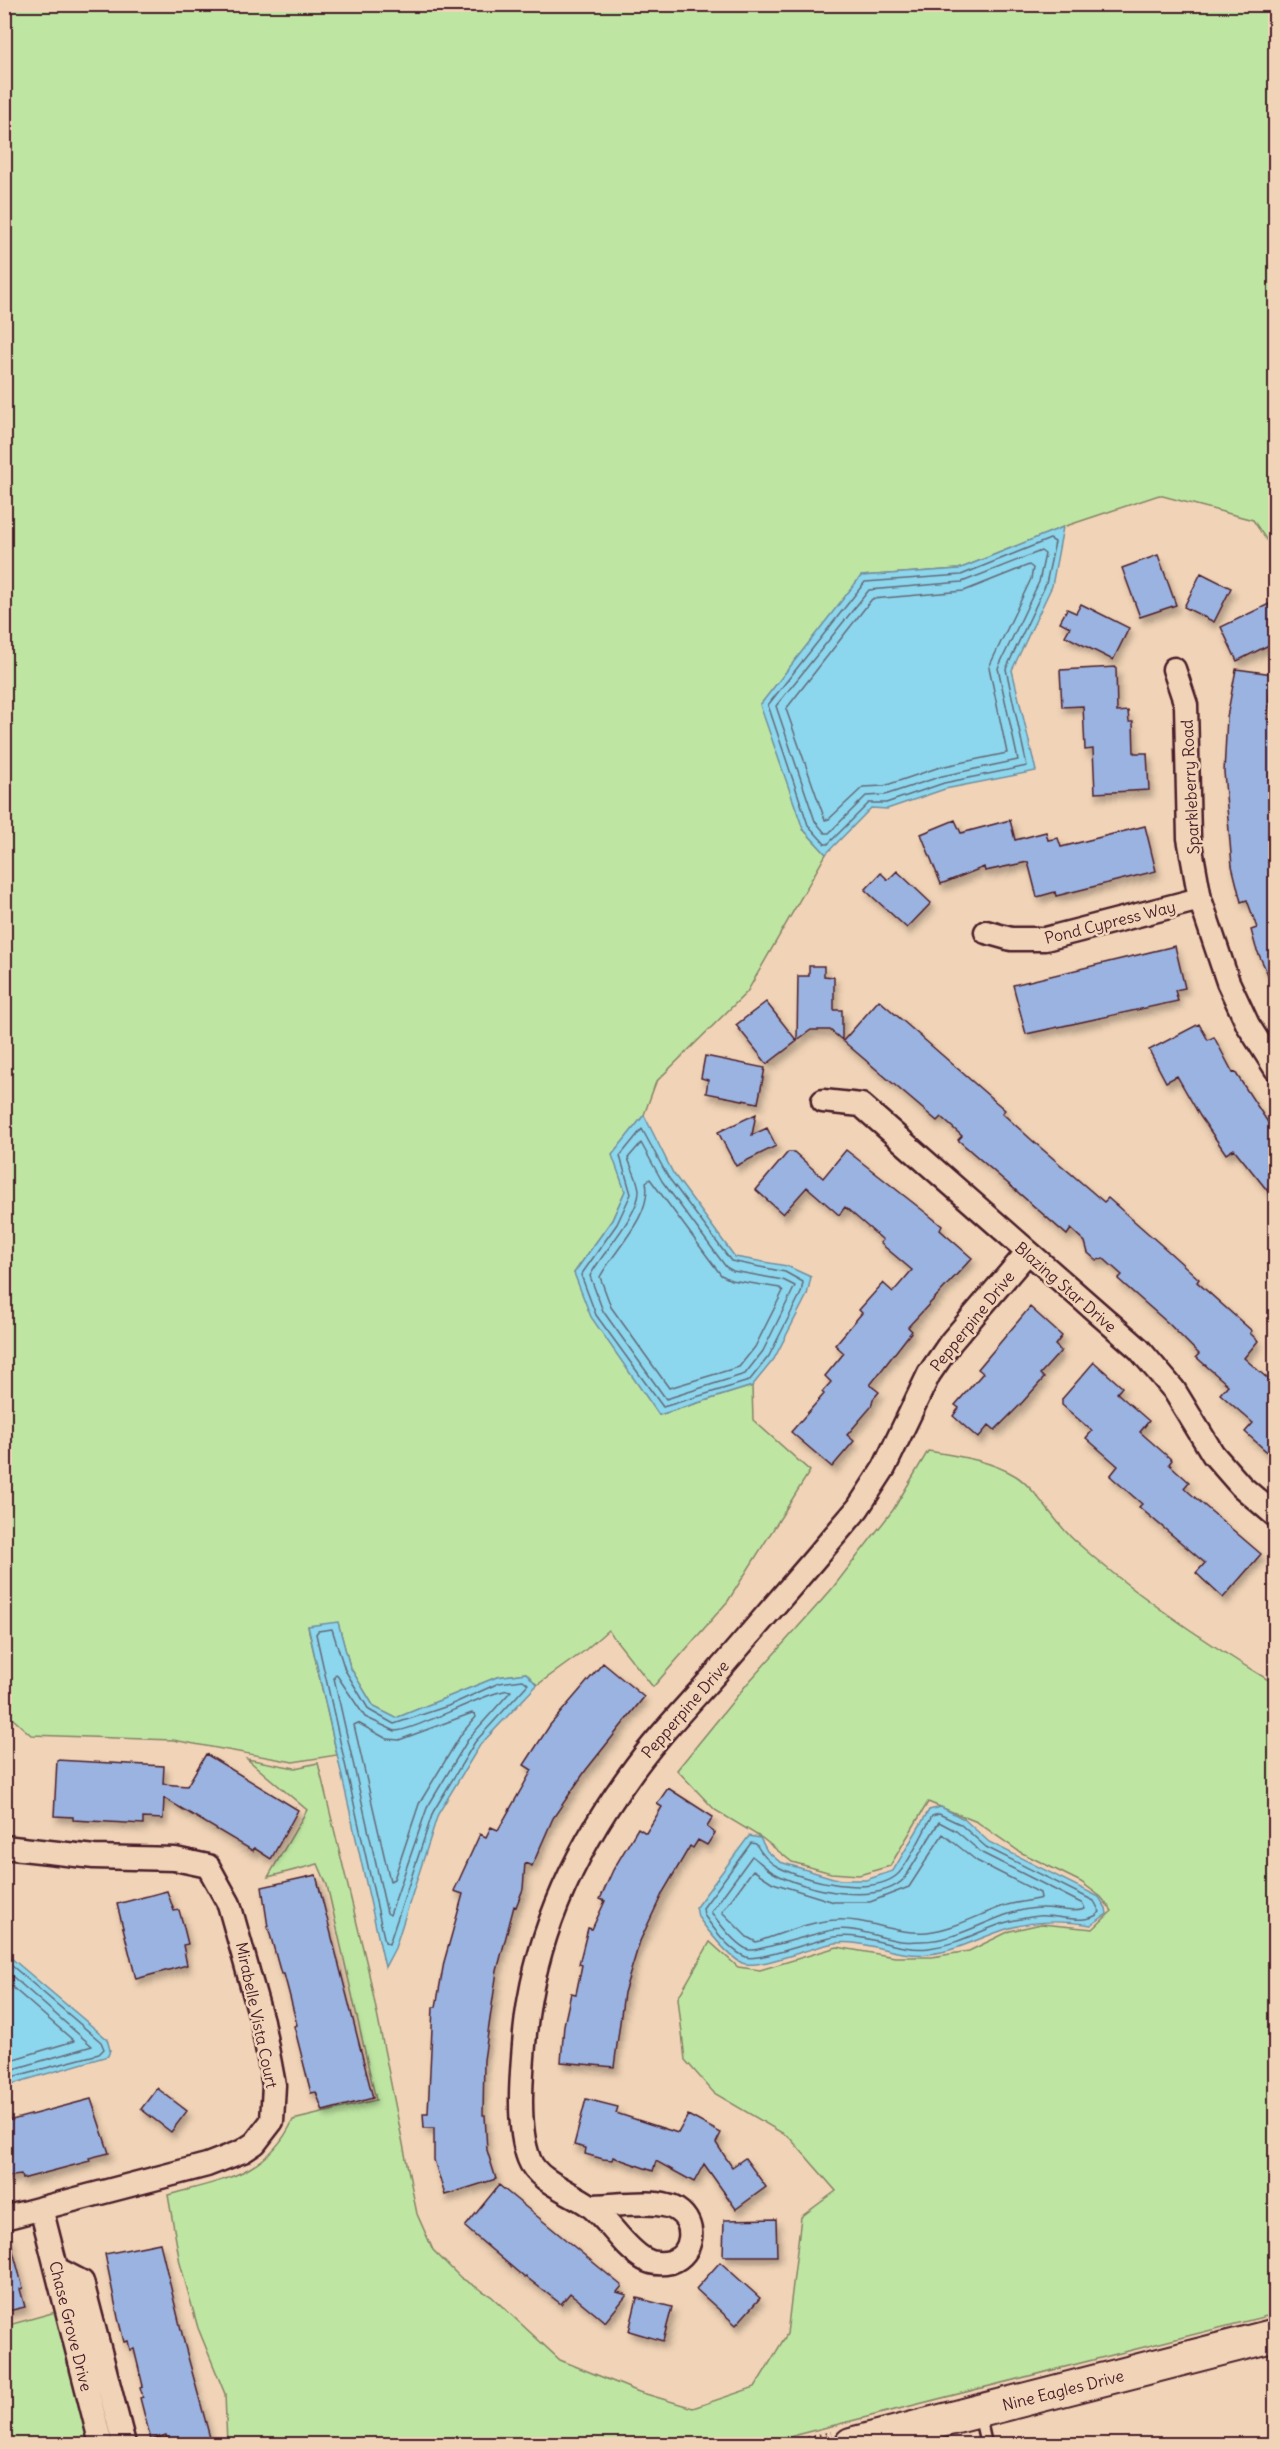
<svg xmlns="http://www.w3.org/2000/svg" width="1280" height="2449" font-family="Delius,sans-serif">
  <defs>
    <filter id="shadow"><feDropShadow dx="3.5" dy="6" stdDeviation="3" flood-color="#0004"/></filter>
  </defs>
  <rect width="100%" height="100%" fill="#f1d4b7"/>
  <filter id="ink" filterUnits="userSpaceOnUse"><feTurbulence type="fractalNoise" baseFrequency=".0167" numOctaves="2"/><feDisplacementMap in="SourceGraphic" scale="12" xChannelSelector="R" yChannelSelector="G"/><feConvolveMatrix kernelMatrix="1 2 1 2 8 2 1 2 1" color-interpolation-filters="sRGB"/></filter>
  <g filter="url(#ink)">
    <path fill="#bee6a2" stroke="#848266" stroke-width="1.5" d="M5,5h1270v548l-22,-33 -94,-25 -96,32 -104,42 -97,7 -59,253 23,25 -79,138 -91,90 -12,33 -31,40 12,36 -13,29 -38,53 85,142 93,-29 1,34 57,51 -82,130 -75,86 -45,-57 -25,22 -46,33 -11,-12 -29,4 -101,41 -22,-11 -24,-40 -12,-44 -30,4 29,128 -44,7 -120,-22 -142,-5 -26,-23z
      M928,1451c30,5 61,9 88,25 19,12 40,48 58,64 62,56 131,102 201,144v630l-515,130h-533l-2,-50 -27,-66 -18,-65 -12,-68c54,-15 100,-20 125,-75l83,-20 -49,-215 -9,-21 -50,13 39,-67 -60,-51 48,9 23,-5 50,206 49,245 16,36 28,28 30,18 69,64 79,32 54,16 62,-21 32,-53 14,-117 35,-26 -47,-54 -75,-44 -29,-33 -7,-62 32,-56 28,25 22,3 77,-23 58,10h37l37,-6 41,-20 31,-7 52,5 19,-18 -11,-14 -20,-15 -61,-30 -43,-30 -49,-20 -38,64 -31,9 -28,-2 -39,-11 -30,-24 -47,-28 -38,-40 70,-86 84,-94 62,-80z
      M63,2310l29,134h-87v-118z"/>
    <path fill="#8cd7ed" stroke="#728d9f" stroke-width="1.5" d="M1063,527l-11,59 -40,84 24,101 -91,18 -58,20 -16,-1 -45,46 -23,-25 -43,-124 101,-129 98,-7z
      M644,1115l29,58 62,84 52,9 24,11 -4,18 -33,64 -22,27 -93,29 -68,-98 -17,-44 38,-53 13,-29 -13,-36z
      M338,1622l12,45 24,40 22,11 101,-41 29,-4 11,12 -57,60 -42,69 -43,134 -10,19 -77,-341z
      M941,1807l23,12 25,23 110,55 7,11 1,6 -16,11c-25,-4 -55,-5 -81,3 -28,8 -51,23 -81,26 -33,4 -64,-15 -94,-11 -22,3 -76,27 -93,20 -13,-6 -35,-33 -44,-46l-2,-10 53,-71 11,2 7,13 13,11 60,18h26l27,-9 36,-61z
      M4,1952l103,87 3,11 -2,6 -103,30z"/>
    <g fill="none" stroke-linecap="round" stroke-linejoin="round">
      <path stroke="#646979" stroke-width="1.5" d="M1050,539l5,3 -9,42 -40,85 21,97 -83,17 -58,20h-17l-41,41h-3l-17,-19 -40,-120 97,-123 96,-7z
        M1041,551l4,3 -6,28 -41,86 20,92 -76,16 -57,19 -19,1 -37,37h-4l-10,-12 -39,-115 93,-116 93,-8z
        M1029,565l4,3 -2,11 -42,88 18,86 -67,14 -56,19 -21,1 -34,32 -4,1 -39,-111 86,-110 92,-8z
        M642,1129l26,48 63,84 54,11 18,10 -2,11 -32,63 -20,25 -86,26 -67,-92 -15,-40 36,-51 14,-30 -11,-38z
        M641,1143l21,38 64,86 7,4 50,9 12,6 -32,65 -18,23 -79,25 -63,-88 -13,-35c11,-22 50,-62 49,-86 -1,-11 -8,-22 -11,-32z
        M650,1179l71,96 10,5 49,8 3,3 -28,56 -16,20 -70,21 -58,-81 -11,-30c14,-27 53,-62 46,-95z
        M332,1629l13,41 24,40 25,14 54,-18 51,-23 24,-3 5,4 -53,58 -42,70 -44,132 -4,-2 -69,-308 2,-3z
        M336,1674l29,43 30,14c23,-1 105,-46 116,-40l-42,47 -42,70 -37,107 -3,-2 -53,-235z
        M472,1713l3,1 1,3 -14,16 -43,71 -25,75 -4,2 -36,-156 4,-2 29,16 12,1z
        M939,1814l21,10 26,23 108,54 6,11c-14,15 -43,2 -62,4 -9,1 -18,3 -27,5 -28,7 -49,23 -82,27 -33,4 -63,-16 -95,-11 -19,3 -77,25 -88,20 -16,-6 -33,-29 -42,-42l-1,-7 48,-65 5,1c5,9 12,18 22,23 27,14 93,30 119,8 10,-8 28,-46 35,-59z
        M939,1822l17,9 26,22 101,51 2,5c-15,5 -30,-2 -45,-1 -42,1 -76,33 -118,33 -7,0 -15,1 -22,0 -22,-3 -45,-15 -67,-11 -15,2 -77,22 -84,20 -13,-4 -30,-27 -38,-38l41,-56c7,5 14,13 22,17 31,17 104,34 131,5z
        M943,1834l34,27 63,32 1,5c-13,4 -27,4 -40,9 -25,9 -47,22 -74,25 -32,3 -60,-14 -91,-12 -27,1 -54,14 -80,22l-9,-5 -25,-25 31,-42 20,13 61,19h36l39,-15z
        M4,1959l97,83 3,7 -5,5 -95,25
        M4,1969l88,77 -88,26
        M4,1980l70,61 -70,21"/>
    </g>
    <path fill="#9bb3e0" stroke="#4a1f2b" stroke-width="1.5" filter="url(#shadow)" d="M1158,555l18,50 -36,12 -18,-49z
      M1201,573l30,15 -17,34 -30,-15z
      M1081,604l48,24 -16,32 -48,-24 5,-9 -10,-5 7,-13 9,4z
      M1269,604l6,13v25l-38,19 -16,-34z
      M1116,667l1,45 11,-1 1,11h4l1,31h13l2,37 -54,3 -2,-44 -8,1 -2,-44 -21,1 -2,-37z
      M1236,669l37,5 -6,45 8,1v270l-19,-42 -5,-18 6,-2 -10,-28 -6,2 -9,-36 -8,-94 3,-55z
      M955,820l6,13 49,-13 5,20 31,-8 2,8 10,-2 3,9 84,-21 11,45 -100,25 -1,-4 -18,5 -9,-35 -43,9 -1,-4 -43,17 -20,-50z
      M897,871l34,32 -24,25 -42,-38 16,-17 7,7z
      M1175,946l10,42 -10,2 3,11 -152,33 -13,-49z
      M809,966h15v10l10,1v33h8v30l-12,-10h-19l-14,10 1,-64h11z
      M879,1000l126,110 -3,3 32,29 70,60 4,-4 59,52 32,29 -2,3 55,49 -2,2 8,8 -14,17 31,27v74l-30,-27 8,-9 -33,-29 8,-9 -32,-28 3,-3 -31,-31 -50,-44 4,-4 -18,-16 -8,1 -8,-7 -3,-11 -14,-13 -4,6 -109,-95 4,-4 -21,-19 -4,4 -94,-80z
      M766,1002l31,39 -30,23 -31,-39z
      M1199,1024l9,16 6,-3 19,36 2,-1 40,61v67l-41,-51 -8,5 -26,-38 -23,-40 -11,6 -17,-32z
      M705,1056l60,12 -7,35 -52,-10 2,-13 -7,-2z
      M756,1114l-4,21 15,-7 9,18 -40,20 -18,-34z
      M846,1150l84,66 12,10 -2,4 32,28 -64,69 4,4 -42,54 9,7 -6,7 -2,8 -24,28 7,6 -22,26 -41,-35 33,-38 -2,-2 9,-10 -6,-6 19,-23 -9,-8 27,-32 -3,-3 24,-27 10,9 19,-22 -32,-27 3,-3 -38,-33 -6,8 -32,-28 -24,27 -27,-24 32,-38h6l29,26z
      M1030,1307l32,29 -7,9 6,6 -21,23 4,4 -24,27 -25,25 -6,-5 -11,13 -25,-22 6,-8 -4,-3 28,-32 -5,-4z
      M1094,1362l28,25 -5,6 32,28 -9,11 32,28 -3,4 20,18 -5,6 77,66 -38,44 -27,-25 9,-10 -66,-56 3,-3 -32,-28 8,-10 -32,-28 6,-7 -30,-26v-6z
      M603,1663l41,34 -58,73 -33,48 -21,48 -7,-3 -2,26 -7,18 -2,-1 -17,65 -13,89 -1,55h2l2,35 9,29 -51,16 -11,-35v-32h-10l-1,-15h5l5,-106h3l8,-45 19,-68 -9,-3 26,-57 6,3 5,-10 7,3 34,-60 -8,-5 26,-40z
      M206,1754l92,56 -27,49 -17,-11 -1,3 -89,-53 -1,21 -20,-1v6l-70,-4v-3l-19,-1 3,-56 107,6 -1,18 24,2z
      M668,1788l45,29 -6,10 8,6 -8,12 -9,-5 -5,8 -3,-2 -27,46 -23,49 -16,52 -10,74 -53,-5 3,-37 7,-32 5,1 6,-29 -3,-1 9,-36 4,1 13,-28 -5,-2 13,-29 25,-42 8,5 16,-26 -5,-3z
      M316,1875l57,223 -50,13 -7,-19 -5,1 -17,-67 3,-1 -8,-32 -5,-19h-3l-13,-47 -6,-40z
      M167,1891l7,20 5,-1 4,14 5,20 -5,1 4,20 -51,14 -19,-75z
      M157,2088l30,23 -16,21 -30,-23z
      M91,2099l18,54 -20,5 1,3 -68,18 -1,-4 -17,2v-55z
      M586,2099l32,8 -2,6 62,20 10,-18 33,18 -5,10 16,24 13,-9 21,29 -30,22 -32,-45 -10,18 -38,-21 -3,10 -40,-14 -1,3 -9,-1 -18,-5 1,-6 -12,-3z
      M499,2185l123,101 -5,6 10,3 -22,27 -35,-29 -9,11 -35,-27 -1,1 -60,-51z
      M776,2219l1,37h-54l1,-36z
      M4,2236h5l14,52 -3,1 5,18 -21,5z
      M160,2243l25,103 27,99h-43l-3,-10 -15,5 -11,-42 3,-1 -3,-10 3,-1 -9,-37 -4,1 -2,-9 -4,1 -6,-24 -13,-64z
      M720,2262l40,36 -24,27 -40,-36z
      M637,2298l35,9 -9,34 -34,-10z"/>
    <g fill="none" stroke-linecap="round" stroke-linejoin="round">
      <defs>
        <path id="lane" d="M979,2413l7,31"/>
        <path id="street" d="M1174,669l12,36 3,133 11,61 28,83 20,43 28,44
          M986,932l25,7h34l155,-40
          M823,1101l38,4 278,244 35,41 39,64 28,32 35,30
          M4,1847l90,10 81,2 33,7 21,38 33,117 12,64 -2,36 -17,22 -12,8 -36,14 -203,53
          M590,2206c22,0 70,-8 87,4 20,13 17,44 -6,52 -9,2 -19,2 -27,-3 -21,-12 -35,-39 -55,-54 -18,-13 -52,-24 -60,-46 -13,-34 -7,-90 -4,-126 9,-94 49,-181 104,-257 28,-40 64,-76 96,-113 45,-52 89,-103 133,-155l26,-40 45,-94 22,-32 76,-89
          M41,2208l60,236
          M57,2269l25,13 42,162"/>
        <path id="secondary" d="M851,2444l425,-109"/>
      </defs>
      <use href="#lane" stroke="#4a1f2b" stroke-width="15"/>
      <use href="#street" stroke="#4a1f2b" stroke-width="27"/>
      <use href="#secondary" stroke="#4a1f2b" stroke-width="36"/>
      <path stroke="#4a1f2b" stroke-width="4" stroke-dasharray="1.5 4.5" stroke-linecap="butt" d="M784,2444l47,-11"/>
      <use href="#lane" stroke="#f1d4b7" stroke-width="10"/>
      <use href="#street" stroke="#f1d4b7" stroke-width="22"/>
      <use href="#secondary" stroke="#f1d4b7" stroke-width="32"/>
    </g>
  </g>
  <g text-anchor="middle" stroke-width="5" stroke-linejoin="round" paint-order="stroke">
    <g font-size="16" fill="#4a1f2b" stroke="#f1d4b7">
      <text transform="translate(1190 787) rotate(-93)" y="6">Sparkleberry Road</text>
      <text transform="translate(1110 922) rotate(-14)" y="6">Pond Cypress Way</text>
      <text transform="translate(1066 1287) rotate(41)" y="6">Blazing Star Drive</text>
      <text transform="translate(972 1321) rotate(-51)" y="6">Pepperpine Drive</text>
      <text transform="translate(685 1709) rotate(-49)" y="6">Pepperpine Drive</text>
      <text transform="translate(257 2015) rotate(78)" y="6">Mirabelle Vista Court</text>
      <text transform="translate(71 2326) rotate(76)" y="6">Chase Grove Drive</text>
      <text transform="translate(1063 2390) rotate(-14)" y="6">Nine Eagles Drive</text>
    </g>
  </g>
  <rect width="1280" height="2449" fill="none" stroke="#f1d4b7" stroke-width="24"/>
  <rect x="12" y="12" width="1256" height="2425" fill="none" stroke="#4a1f2b" stroke-width="2" filter="url(#ink)"/>
</svg>
